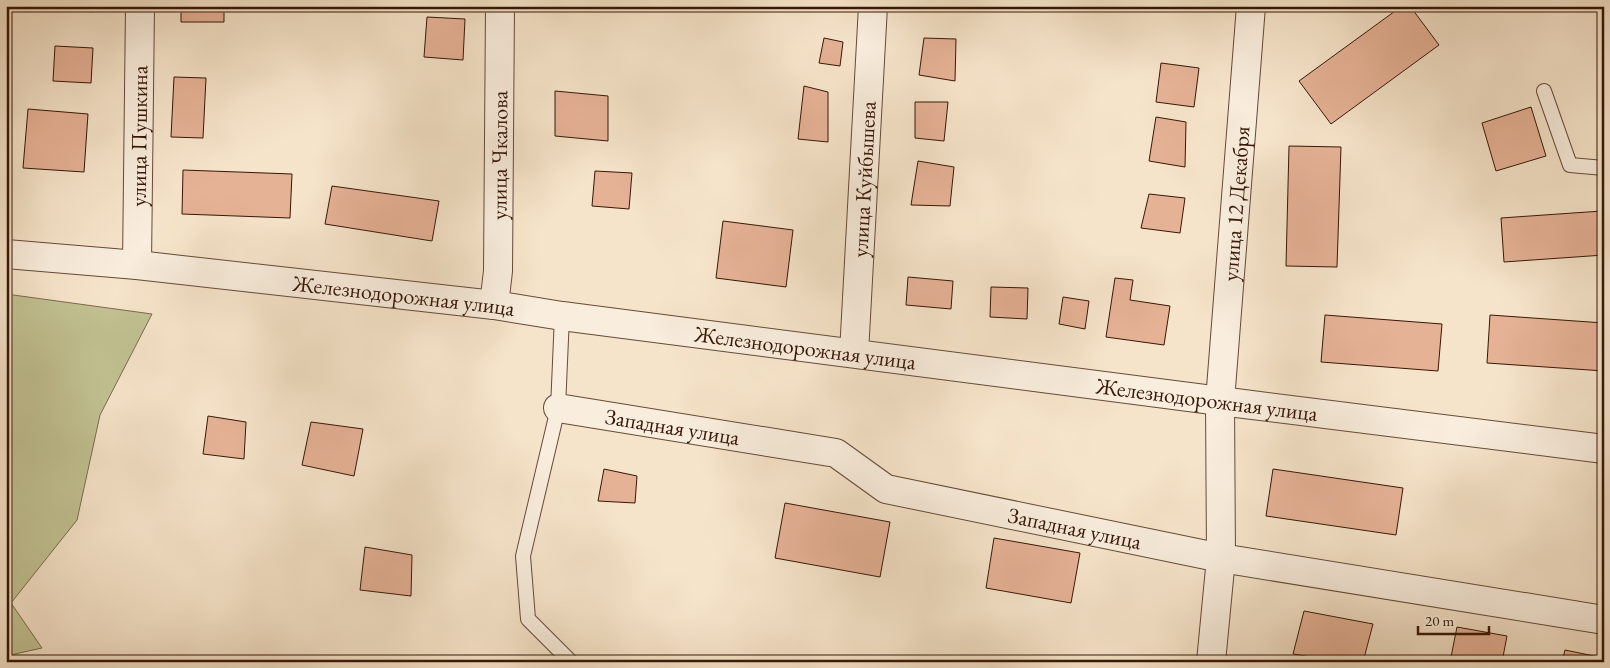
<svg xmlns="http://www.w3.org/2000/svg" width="1610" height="668" font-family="'EB Garamond',serif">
  <rect width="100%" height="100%" fill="#f6e4ca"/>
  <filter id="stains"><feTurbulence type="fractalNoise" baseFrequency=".004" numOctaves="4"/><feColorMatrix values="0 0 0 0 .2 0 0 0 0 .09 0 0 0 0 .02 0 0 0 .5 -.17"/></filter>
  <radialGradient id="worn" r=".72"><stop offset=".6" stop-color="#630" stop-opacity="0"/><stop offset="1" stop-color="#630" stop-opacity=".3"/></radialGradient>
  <path fill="#c2c293" stroke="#7c6c4d" d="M6,294l146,20 -52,101 -23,105 -66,83 31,45 -36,8z"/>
  <path fill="#e6b296" stroke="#361707" d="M54,6h40l-1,6 -39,-4z
    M181,6h43v16h-43z
    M534,6h40v4h-40z
    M1402,6h8l29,39 -108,79 -32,-43z
    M427,17l38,2 -2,41 -39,-3z
    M824,38l19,4 -3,24 -21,-3z
    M924,38l32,1 -1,42 -36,-6z
    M55,46l38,2 -2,35 -38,-2z
    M1161,63l38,5 -5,39 -38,-5z
    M174,77l32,1 -3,60 -32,-1z
    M804,86l24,6v50l-30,-3z
    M555,91l53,5v45l-53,-5z
    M915,102h33l-4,39 -29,-3z
    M1531,107l15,49 -50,15 -14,-48z
    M28,109l60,5 -4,58 -61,-4z
    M1156,117l30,5 -1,45 -36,-6z
    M1289,146l52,1 -4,120 -51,-1z
    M918,161l36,6 -4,39 -39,-1z
    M183,170l109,4 -2,44 -108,-4z
    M595,171l37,2 -3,36 -37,-3z
    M332,186l107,15 -7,40 -107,-17z
    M1149,194l36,4 -5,35 -39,-5z
    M1602,211l2,44 -100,7 -3,-44z
    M723,221l70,9 -7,57 -70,-9z
    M908,277l45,4 -2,28 -45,-4z
    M1115,278l18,2 -3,20 40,6 -6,39 -58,-8z
    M991,287l37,1 -1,31 -37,-2z
    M1063,297l26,4 -4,28 -26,-5z
    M1325,315l117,9 -4,47 -117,-9z
    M1490,315l114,8v48l-117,-8z
    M208,416l38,6 -2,37 -41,-5z
    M311,422l52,7 -9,47 -52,-11z
    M604,469l33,7 -2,27 -37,-2z
    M1273,469l130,19 -7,47 -130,-19z
    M785,503l105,19 -10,55 -105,-19z
    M994,538l86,15 -9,50 -85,-15z
    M365,547l47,8 -1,41 -51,-6z
    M1304,611l69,13 -10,38h-20l-50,-8z
    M1457,627l50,9 -5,26h-52z
    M1565,650l39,8v4h-42z"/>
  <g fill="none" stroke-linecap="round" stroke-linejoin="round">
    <defs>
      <path id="service" d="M1544,91l26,74 34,3
        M562,316l-4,92 -35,148 5,63 43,43"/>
      <g id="minor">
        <path id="s1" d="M137,265l3,-259"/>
        <path id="s2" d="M494,305l4,-34 2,-265"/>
        <path id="s3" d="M854,353l19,-347"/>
        <path id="s4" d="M558,408l278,45 50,36 335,69 383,62"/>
        <path d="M1211,662l10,-104 -1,-157"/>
      </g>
      <g id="tertiary">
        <path id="s5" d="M6,254l131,11 357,40 68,11 658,85 384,48"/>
        <path id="s6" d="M1220,401l31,-395"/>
      </g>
    </defs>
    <use href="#service" stroke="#664a38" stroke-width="16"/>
    <use href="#minor" stroke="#664a38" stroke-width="30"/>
    <use href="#tertiary" stroke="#664a38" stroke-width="30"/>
    <use href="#service" stroke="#f9eddd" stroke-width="14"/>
    <use href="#minor" stroke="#f9eddd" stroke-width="28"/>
    <use href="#tertiary" stroke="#f9eddd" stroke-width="28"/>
  </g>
  <g text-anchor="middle" stroke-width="4.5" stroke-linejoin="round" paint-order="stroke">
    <g font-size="22" fill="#361707" stroke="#f9eddd">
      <text dy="8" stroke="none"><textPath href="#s1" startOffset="129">улица Пушкина</textPath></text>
      <text dy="8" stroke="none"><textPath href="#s2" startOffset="150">улица Чкалова</textPath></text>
      <text dy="8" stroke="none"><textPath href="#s3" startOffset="174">улица Куйбышева</textPath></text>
      <text dy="8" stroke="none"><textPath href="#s6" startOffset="198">улица 12 Декабря</textPath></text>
      <text dy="8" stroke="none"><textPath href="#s5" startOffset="400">Железнодорожная улица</textPath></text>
      <text dy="8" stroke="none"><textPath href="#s5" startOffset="805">Железнодорожная улица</textPath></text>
      <text dy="8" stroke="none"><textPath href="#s5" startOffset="1210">Железнодорожная улица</textPath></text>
      <text dy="8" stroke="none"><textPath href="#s4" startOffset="116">Западная улица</textPath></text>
      <text dy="8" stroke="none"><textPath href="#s4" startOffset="536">Западная улица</textPath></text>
    </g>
  </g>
  <rect width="1610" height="668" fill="none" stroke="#f6e4ca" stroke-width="25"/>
  <rect x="8" y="8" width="1595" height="653" fill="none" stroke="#361707" stroke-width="2.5"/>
  <rect x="12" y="12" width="1585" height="643" fill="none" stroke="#361707"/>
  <path d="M1418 626v8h71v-8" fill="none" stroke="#361707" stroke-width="2.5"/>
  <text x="1425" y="626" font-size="15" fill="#361707" stroke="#f9eddd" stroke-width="4" paint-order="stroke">20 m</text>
  <rect width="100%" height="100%" filter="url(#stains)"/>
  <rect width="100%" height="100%" fill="url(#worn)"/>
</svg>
